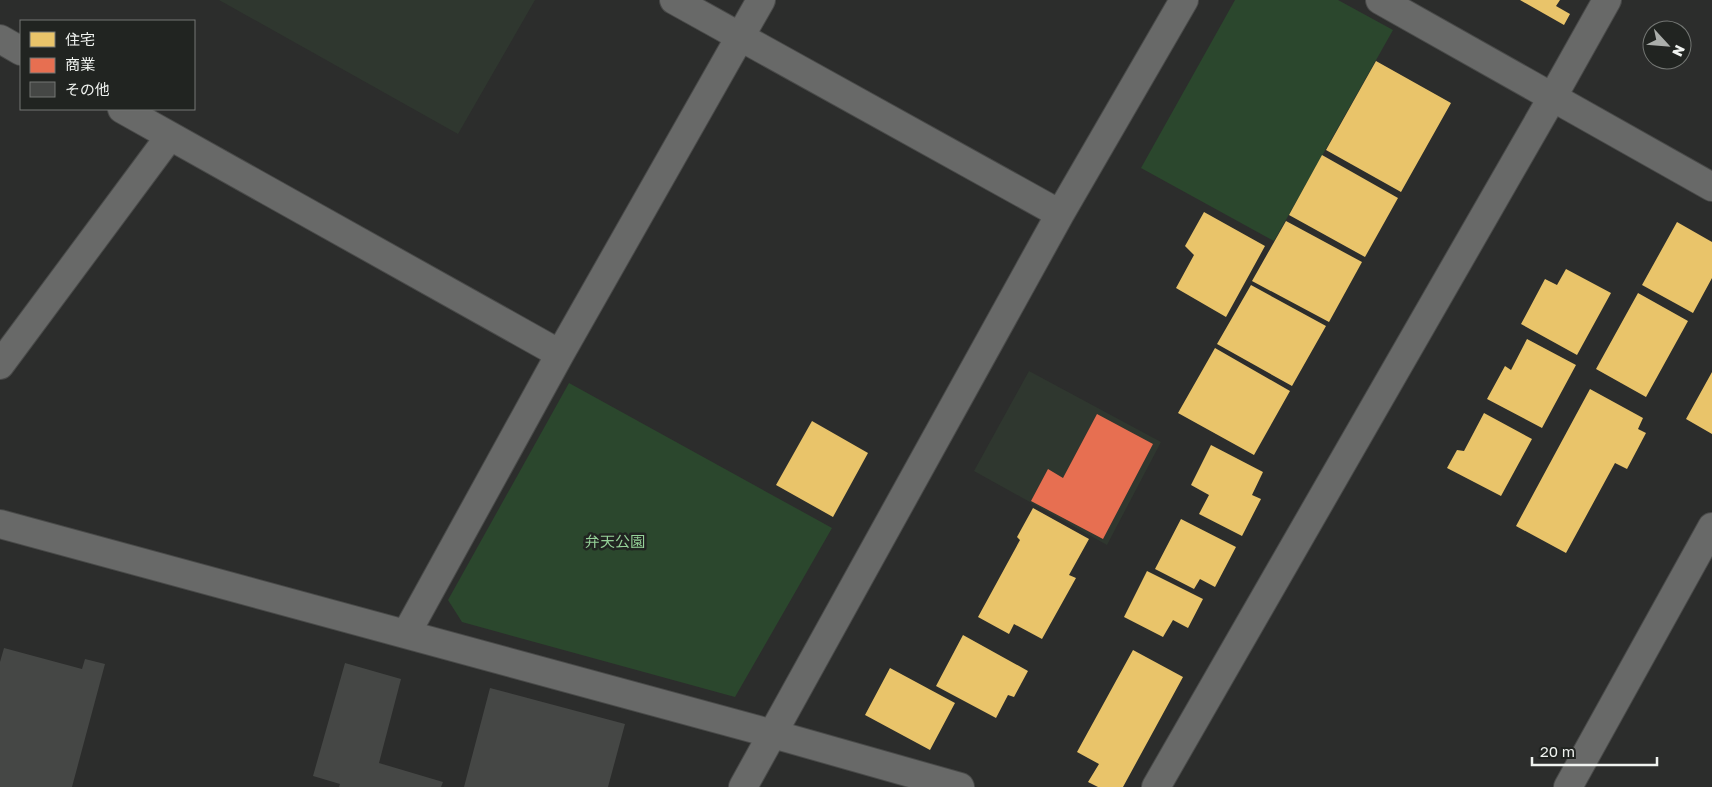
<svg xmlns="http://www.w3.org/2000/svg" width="1712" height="787" font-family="'Golos Text','Noto Sans JP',sans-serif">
  <rect width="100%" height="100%" fill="#2c2d2c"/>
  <path fill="#2f372f" d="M219,0h316l-77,134z
    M1029,371l132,71 -54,103 -133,-74z"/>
  <path fill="#2b472d" d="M1235,0h103l55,30 -119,211 -133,-73z
    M569,383l263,145 -97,169 -273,-75 -14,-22z"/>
  <path fill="#e9c46a" d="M1520,0h40l-4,6 14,8 -6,11z
    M1376,61l75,42 -50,89 -75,-42z
    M1322,155l76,43 -33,59 -76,-42z
    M1204,212l61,34 -39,71 -50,-29 18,-33 -9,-9z
    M1286,221l76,41 -33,60 -77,-41z
    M1677,222l35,20v36l-19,35 -51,-28z
    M1566,269l45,24 -34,62 -56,-31 24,-45 12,6z
    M1251,285l75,41 -34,60 -75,-42z
    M1638,293l50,28 -42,76 -50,-28z
    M1527,339l49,26 -34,63 -55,-29 18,-33 6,4z
    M1215,348l75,43 -36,64 -76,-42z
    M1712,372v62l-26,-15z
    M1590,389l53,29 -5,11 8,4 -19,36 -12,-6 -49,90 -50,-27z
    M1484,413l48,26 -31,57 -54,-28 10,-18 7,1z
    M812,421l56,32 -35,64 -57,-32z
    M1211,445l52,27 -11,23 9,4 -19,37 -43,-22 10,-19 -18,-10z
    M1033,508l56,31 -20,36 7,3 -34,61 -28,-15 -5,10 -31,-17 42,-77 -3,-3z
    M1181,519l55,28 -21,40 -15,-8 -6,10 -39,-20z
    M1147,571l56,28 -15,29 -15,-8 -10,17 -39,-20z
    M963,635l65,36 -14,26 -6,-2 -12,23 -60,-32z
    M1133,650l50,27 -60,110h-25l-10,-5 11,-18 -22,-12z
    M890,668l65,35 -25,47 -65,-35z"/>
  <path fill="#e76f51" d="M1097,414l56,30 -50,95 -72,-38 17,-32 15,9z"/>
  <path fill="#454745" d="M4,648l78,21 3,-10 20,5 -33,123h-72v-125z
    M345,663l56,16 -22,84 64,19 -2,5h-102l1,-3 -27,-8z
    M490,688l135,36 -17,63h-144z"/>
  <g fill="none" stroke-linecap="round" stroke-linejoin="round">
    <defs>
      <path id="minor" d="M674,0l386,214
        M1380,0l332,187
        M0,39l21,12
        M122,109l438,245
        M0,365l170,-229
        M0,524l773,210 187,53
        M406,634l154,-280 201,-354
        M743,787l317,-573 124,-214
        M1156,787l396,-689 55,-98
        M1568,787l144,-260"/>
    </defs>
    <use href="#minor" stroke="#494a49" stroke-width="30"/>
    <use href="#minor" stroke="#686968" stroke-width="28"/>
  </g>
  <g text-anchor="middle" stroke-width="5" stroke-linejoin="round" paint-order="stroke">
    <g font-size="15" fill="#95d198" stroke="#212421">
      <text x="615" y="547">弁天公園</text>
    </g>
  </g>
  <rect x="20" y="20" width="175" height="90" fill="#212421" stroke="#747774"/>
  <rect x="30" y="32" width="25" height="15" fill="#e9c46a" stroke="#747774"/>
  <text x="65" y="45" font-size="15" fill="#f0f3f0">住宅</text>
  <rect x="30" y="58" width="25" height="15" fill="#e76f51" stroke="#747774"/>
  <text x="65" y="70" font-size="15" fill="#f0f3f0">商業</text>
  <rect x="30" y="82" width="25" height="15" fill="#454745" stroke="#747774"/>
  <text x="65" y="95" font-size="15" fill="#f0f3f0">その他</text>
  <g transform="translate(1667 45) rotate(116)"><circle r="24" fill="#212421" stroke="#747774"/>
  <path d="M0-4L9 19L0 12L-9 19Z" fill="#abaeab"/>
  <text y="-8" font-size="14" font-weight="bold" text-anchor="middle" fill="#f0f3f0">N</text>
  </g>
  <path d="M1532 757v8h125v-8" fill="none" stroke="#f0f3f0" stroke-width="2.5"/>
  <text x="1540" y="757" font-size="15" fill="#f0f3f0" stroke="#212421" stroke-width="4" paint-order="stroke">20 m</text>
</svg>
